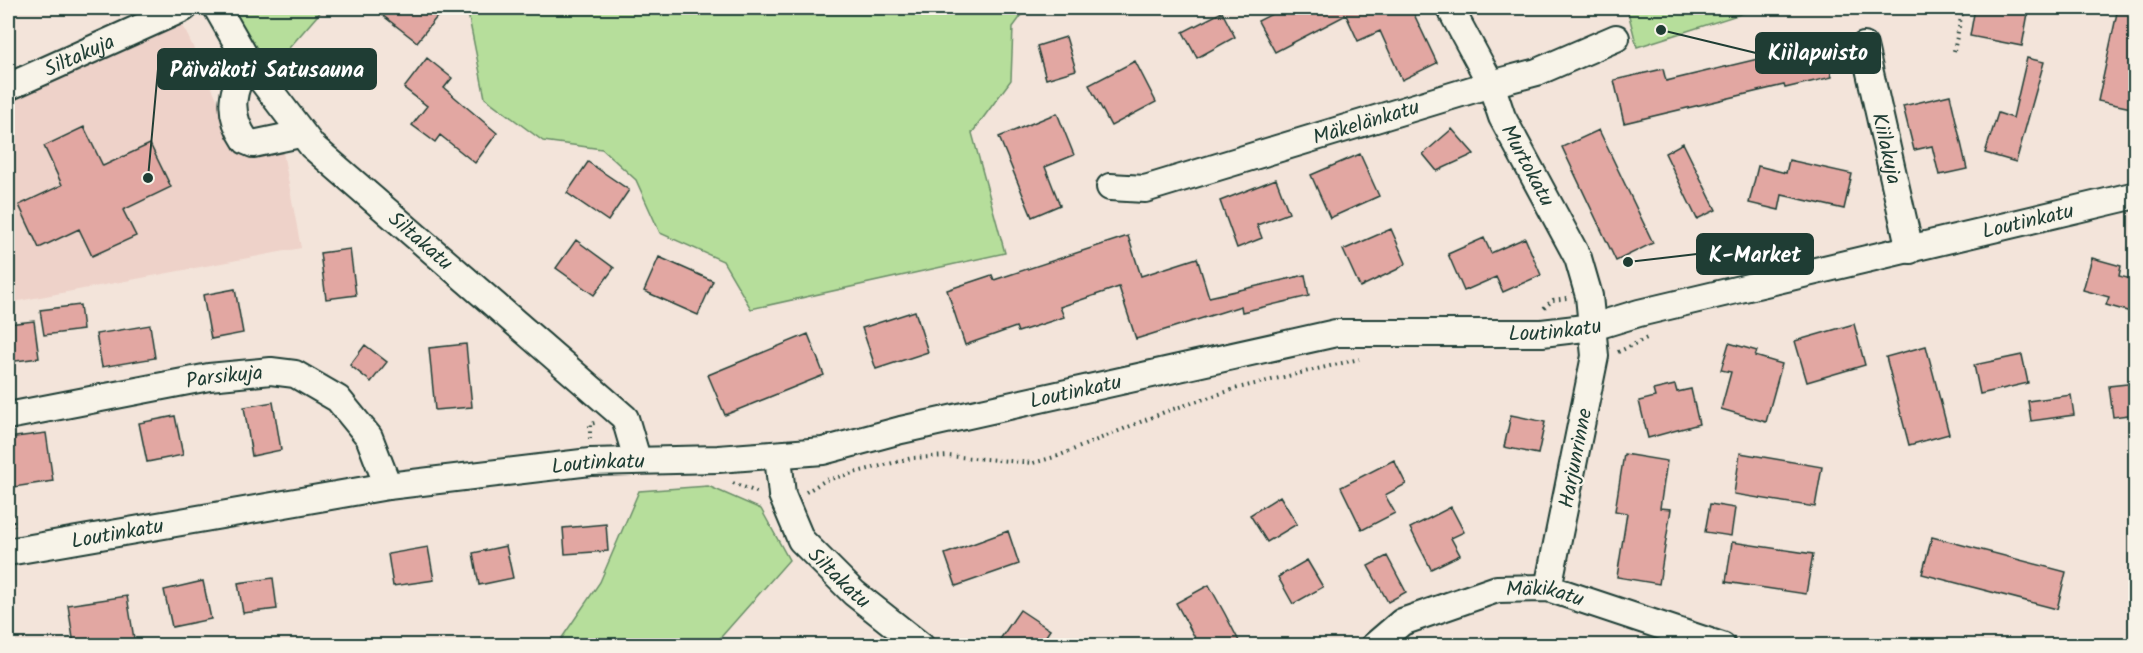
<svg xmlns="http://www.w3.org/2000/svg" width="2143" height="653" font-family="Kalam,sans-serif">
  <rect width="100%" height="100%" fill="#f3e4da"/>
  <filter id="ink" filterUnits="userSpaceOnUse"><feTurbulence type="fractalNoise" baseFrequency=".0167" numOctaves="2"/><feDisplacementMap in="SourceGraphic" scale="12" xChannelSelector="R" yChannelSelector="G"/><feConvolveMatrix kernelMatrix="1 2 1 2 8 2 1 2 1" color-interpolation-filters="sRGB"/></filter>
  <g filter="url(#ink)">
    <path fill="#eed2c9" d="M180,19l64,138 38,-10 19,101 -293,55v-205z"/>
    <path fill="#b6de9b" stroke="#6a8e68" stroke-width="1.5" d="M230,8h94l-56,64z
      M467,8h560l-14,19 -2,53 -39,53 33,120 -254,56 -28,-48 -63,-28 -24,-53 -34,-31 -59,-8 -58,-43z
      M1627,8h119l-2,5 -107,34z
      M708,486l53,23 28,51 -75,85h-157l43,-63 39,-91z"/>
    <path fill="#e2a7a2" stroke="#1f3d34" stroke-width="1.5" d="M373,8h71l-27,34z
      M1284,8h127l26,55 -35,17 -22,-49 -22,10 -12,-26 -71,37 -17,-31z
      M1975,8h54l-7,38 -52,-10z
      M2118,8h18v101l-38,-8z
      M1222,12l13,25 -38,21 -14,-26z
      M1066,37l10,33 -30,9 -9,-33z
      M1824,43l8,34 -47,11 -1,-3 -160,38 -10,-43 49,-11 3,12z
      M427,58l25,20 -8,10 53,45 -22,30 -35,-28 -5,7 -23,-17 15,-19 -23,-18z
      M2027,58l17,4 -28,100 -31,-9 13,-40 15,5z
      M1135,61l21,41 -45,24 -22,-41z
      M1950,95l17,74 -28,6 -7,-29 -18,4 -11,-44z
      M1057,113l17,42 -29,12 15,38 -28,12 -33,-80z
      M84,127l19,39 47,-22 21,43 -48,23 13,26 -44,20 -13,-27 -40,19 -20,-43 43,-20 -18,-39z
      M1452,129l22,25 -37,17 -14,-17z
      M1599,130l54,113 -37,18 -54,-114z
      M1683,143l33,67 -19,9 -32,-66z
      M1360,154l19,42 -49,22 -19,-43z
      M1789,160l63,14 -8,35 -62,-14 -3,15 -30,-7 9,-37 28,7z
      M588,162l41,28 -21,31 -41,-28z
      M1276,179l13,34 -32,12 5,13 -25,10 -17,-47z
      M1391,229l15,34 -8,6 -38,18 -17,-37z
      M1128,236l13,40 56,-18 12,39 96,-22 4,21 -67,16 -1,-6 -105,33 -17,-52 -59,20 4,10 -46,15 -2,-5 -51,18 -18,-55 45,-15 2,5z
      M1484,238l7,15 34,-15 16,37 -38,17 -7,-15 -32,14 -16,-37z
      M576,240l38,28 -20,27 -38,-27z
      M350,249l6,46 -30,4 -6,-46z
      M659,257l54,24 -15,34 -54,-24z
      M2092,258l29,8 -2,10 17,4v17l-5,15 -25,-7 3,-8 -26,-7z
      M235,289l8,44 -32,6 -8,-44z
      M80,305l3,25 -39,5 -4,-25z
      M915,311l13,41 -52,17 -14,-41z
      M34,321l5,37 -31,4v-38z
      M1854,324l11,41 -58,17 -12,-41z
      M150,325l5,33 -53,9 -6,-33z
      M808,334l16,41 -99,40 -17,-40z
      M1729,343l28,8 -2,5 27,8 -16,58 -45,-13 10,-37 -10,-2z
      M466,344l6,63 -37,3 -6,-62z
      M365,345l22,17 -16,20 -21,-17z
      M1926,346l23,88 -40,11 -23,-88z
      M2022,355l6,28 -48,11 -6,-29z
      M2136,383v31l-23,3 -4,-31z
      M1675,385l2,7 14,-3 8,35 -51,14 -9,-37 16,-4 -2,-7z
      M2071,395l3,20 -43,6 -3,-20z
      M273,402l8,48 -29,6 -8,-49z
      M1511,415l34,7 -7,32 -34,-7z
      M175,416l8,39 -36,7 -8,-39z
      M46,433l7,48 -39,6 -6,-49z
      M1740,453l82,14 -7,40 -81,-13z
      M1624,454l43,7 -7,47 11,1 -12,75 -42,-7 10,-64 -12,-2z
      M1394,460l12,24 -21,11 10,18 -33,17 -21,-43z
      M1280,496l17,28 -30,18 -17,-27z
      M1710,504l25,4 -4,28 -26,-4z
      M1451,507l13,25 -13,6 9,17 -29,14 -21,-41z
      M606,524l2,27 -43,3 -2,-26z
      M1008,531l11,33 -63,22 -11,-32z
      M1932,537l134,35 -9,37 -135,-35z
      M1732,542l81,12 -7,40 -80,-12z
      M506,546l7,32 -34,7 -6,-32z
      M428,547l6,33 -41,6 -5,-32z
      M1387,556l19,36 -18,10 -20,-36z
      M1307,560l16,27 -30,17 -15,-27z
      M273,578l4,31 -34,4 -5,-30z
      M203,581l8,38 -39,8 -8,-37z
      M1209,585l16,29 16,31h-42l-23,-42z
      M127,596l8,49h-61l-6,-40z
      M1020,610l30,20 -10,15h-44z"/>
    <g fill="none" stroke-linecap="round" stroke-linejoin="round">
      <defs>
        <g id="minor">
          <path id="s1" d="M217,8l31,54 64,84 313,272 12,41"/>
          <path id="s2" d="M1450,8l41,76 11,33 76,141 11,38 6,60 -47,232"/>
          <path id="s3" d="M1864,46l46,204"/>
          <path d="M248,62c-16,27 -22,50 -2,79l7,3 47,-10"/>
          <path id="s4" d="M8,87l176,-79"/>
          <path id="s5" d="M1110,187l35,2 346,-105 46,-12 79,-34"/>
          <path id="s6" d="M8,416l201,-39 62,-6 24,3 43,25 31,38 19,49"/>
          <path id="s7" d="M778,456l4,39 19,45 53,53 67,53"/>
          <path id="s8" d="M8,552l380,-66 202,-24 128,-3 105,-8 78,-21 435,-97h206l51,-6 46,-14 497,-118"/>
          <path id="s9" d="M1374,646l28,-24 95,-33 51,-1 174,58"/>
        </g>
      </defs>
      <use href="#minor" stroke="#1f3d34" stroke-width="30"/>
      <path stroke="#1f3d34" stroke-width="4" stroke-dasharray="1.5 4.5" stroke-linecap="butt" d="M1954,51l9,-43
        M1544,308l9,-8 14,-2
        M1618,352l31,-15
        M590,439v-15l5,-1
        M733,483l26,10
        M8,485l6,42
        M806,492l20,-12 86,-22 36,-2 85,7 25,-7 109,-45 71,-23 121,-29"/>
      <use href="#minor" stroke="#f7f3e8" stroke-width="26"/>
    </g>
  </g>
  <g text-anchor="middle" stroke-width="4.5" stroke-linejoin="round" paint-order="stroke">
    <g font-size="21" fill="#1f3d34" stroke="#f7f3e8">
      <text dy="7" stroke="none"><textPath href="#s4" startOffset="78">Siltakuja</textPath></text>
      <text dy="7" stroke="none"><textPath href="#s5" startOffset="266">Mäkelänkatu</textPath></text>
      <text dy="7" stroke="none"><textPath href="#s3" startOffset="105">Kiilakuja</textPath></text>
      <text dy="7" stroke="none"><textPath href="#s2" startOffset="176">Murtokatu</textPath></text>
      <text dy="7" stroke="none"><textPath href="#s8" startOffset="2054">Loutinkatu</textPath></text>
      <text dy="7" stroke="none"><textPath href="#s1" startOffset="312">Siltakatu</textPath></text>
      <text dy="7" stroke="none"><textPath href="#s8" startOffset="1568">Loutinkatu</textPath></text>
      <text dy="7" stroke="none"><textPath href="#s6" startOffset="220">Parsikuja</textPath></text>
      <text dy="7" stroke="none"><textPath href="#s8" startOffset="1082">Loutinkatu</textPath></text>
      <text transform="translate(1575 458) rotate(-79)" y="7">Harjunrinne</text>
      <text dy="7" stroke="none"><textPath href="#s8" startOffset="597">Loutinkatu</textPath></text>
      <text dy="7" stroke="none"><textPath href="#s8" startOffset="111">Loutinkatu</textPath></text>
      <text dy="7" stroke="none"><textPath href="#s7" startOffset="142">Siltakatu</textPath></text>
      <text dy="7" stroke="none"><textPath href="#s9" startOffset="186">Mäkikatu</textPath></text>
    </g>
  </g>
  <path fill="none" stroke="#1f3d34" stroke-width="2" d="M1661 30L1756 53M148 178L158 69M1628 262L1697 254"/>
  <g fill="#1f3d34" stroke="#f7f3e8" stroke-width="2">
    <circle cx="1661" cy="30" r="6"/>
    <circle cx="148" cy="178" r="6"/>
    <circle cx="1628" cy="262" r="6"/>
  </g>
  <g fill="#1f3d34" stroke="#1f3d34" stroke-width="2">
    <rect x="1756" y="33" width="124" height="40" rx="6"/>
    <rect x="158" y="49" width="218" height="40" rx="6"/>
    <rect x="1697" y="234" width="116" height="40" rx="6"/>
  </g>
  <g font-size="22" text-anchor="middle" font-weight="bold" fill="#fff">
    <text x="1818" y="60">Kiilapuisto</text>
    <text x="267" y="77">Päiväkoti Satusauna</text>
    <text x="1755" y="262">K-Market</text>
  </g>
  <rect width="2143" height="653" fill="none" stroke="#f7f3e8" stroke-width="30"/>
  <rect x="15" y="15" width="2113" height="623" fill="none" stroke="#1f3d34" stroke-width="2" filter="url(#ink)"/>
</svg>
